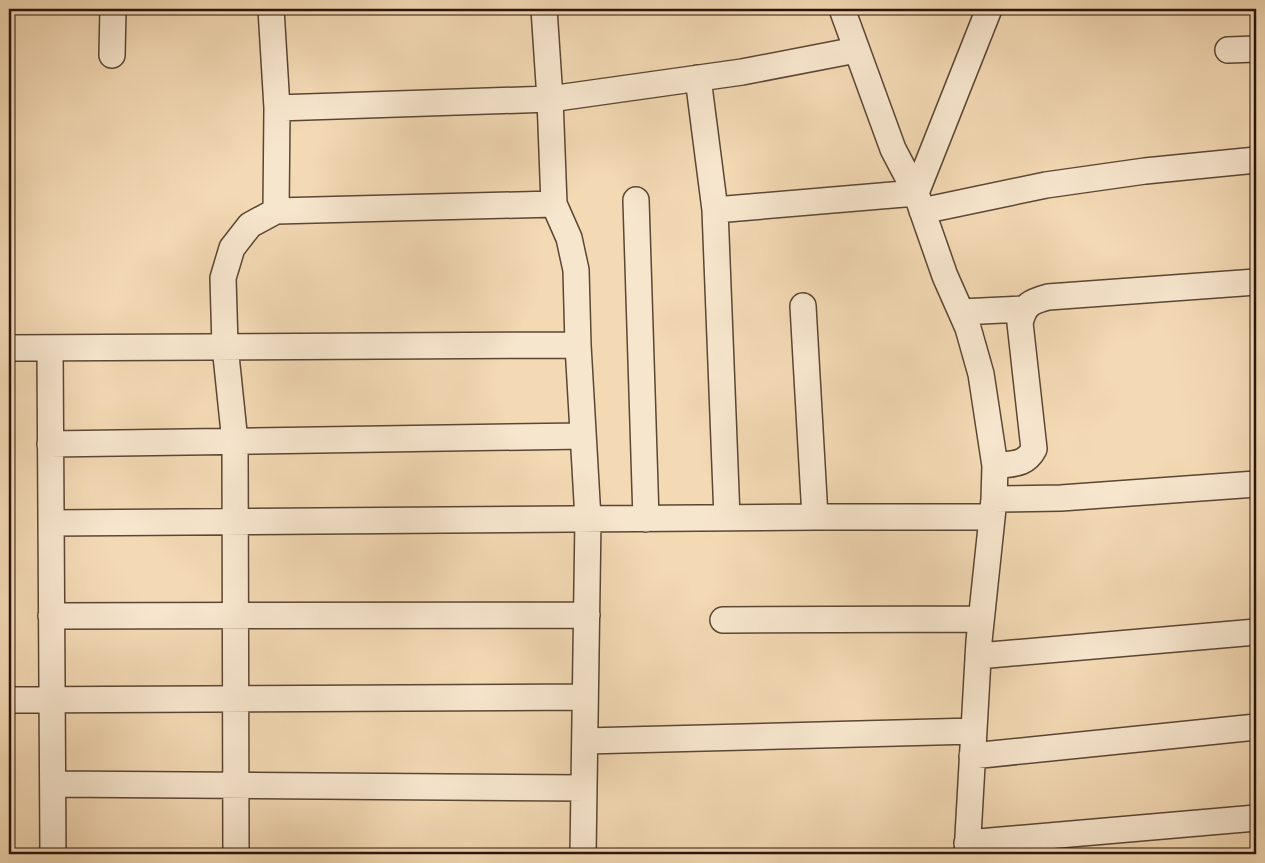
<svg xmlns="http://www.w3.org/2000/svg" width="1265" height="863" font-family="'Old Standard TT',serif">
  <rect width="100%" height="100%" fill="#f3d9b4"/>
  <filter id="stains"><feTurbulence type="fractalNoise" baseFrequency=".004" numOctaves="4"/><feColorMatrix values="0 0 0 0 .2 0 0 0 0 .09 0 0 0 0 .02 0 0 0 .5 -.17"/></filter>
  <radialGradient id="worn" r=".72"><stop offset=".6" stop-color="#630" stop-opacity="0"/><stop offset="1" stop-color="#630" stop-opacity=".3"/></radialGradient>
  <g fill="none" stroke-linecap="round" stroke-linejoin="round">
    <defs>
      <path id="minor" d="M842,9l51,140 23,44 29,83 23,52 13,46 14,92 -1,33 -15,142 -12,213
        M1228,50l28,-1
        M112,55l1,-46
        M698,78l17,132 12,308
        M277,108l273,-9 192,-27 114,-22
        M636,200l10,319
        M554,204l15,34 7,32 2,75 10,174 -5,335
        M715,210l201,-17 73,-184
        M276,211l278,-7 -4,-105 -6,-90
        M922,211l124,-26 99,-14 111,-11
        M803,306l12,211
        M961,312l62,-3
        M9,348l569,-3
        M50,348l3,506
        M50,444l533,-8
        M995,466c17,-3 30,0 39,-17l-14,-126c5,-19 10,-21 28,-26l208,-15
        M994,499l67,-1 195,-14
        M51,523l764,-6h176
        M51,616l536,-1
        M723,620l258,-1
        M978,656l278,-24
        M9,700l576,-3
        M585,741l389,-10
        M972,756l284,-29
        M53,784l531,4
        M967,843l289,-25
        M236,854l-1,-412 -10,-96 -2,-68 9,-30 18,-23 26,-14 1,-103 -6,-99"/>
    </defs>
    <use href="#minor" stroke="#5c4634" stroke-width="28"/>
    <use href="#minor" stroke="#f7e6ce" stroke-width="25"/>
  </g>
  <rect width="1265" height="863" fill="none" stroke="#f3d9b4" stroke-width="30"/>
  <rect x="10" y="10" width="1245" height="843" fill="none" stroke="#2a150a" stroke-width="2.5"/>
  <rect x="15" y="15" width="1235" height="833" fill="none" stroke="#2a150a"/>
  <rect width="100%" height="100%" filter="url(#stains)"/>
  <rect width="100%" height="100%" fill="url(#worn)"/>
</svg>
